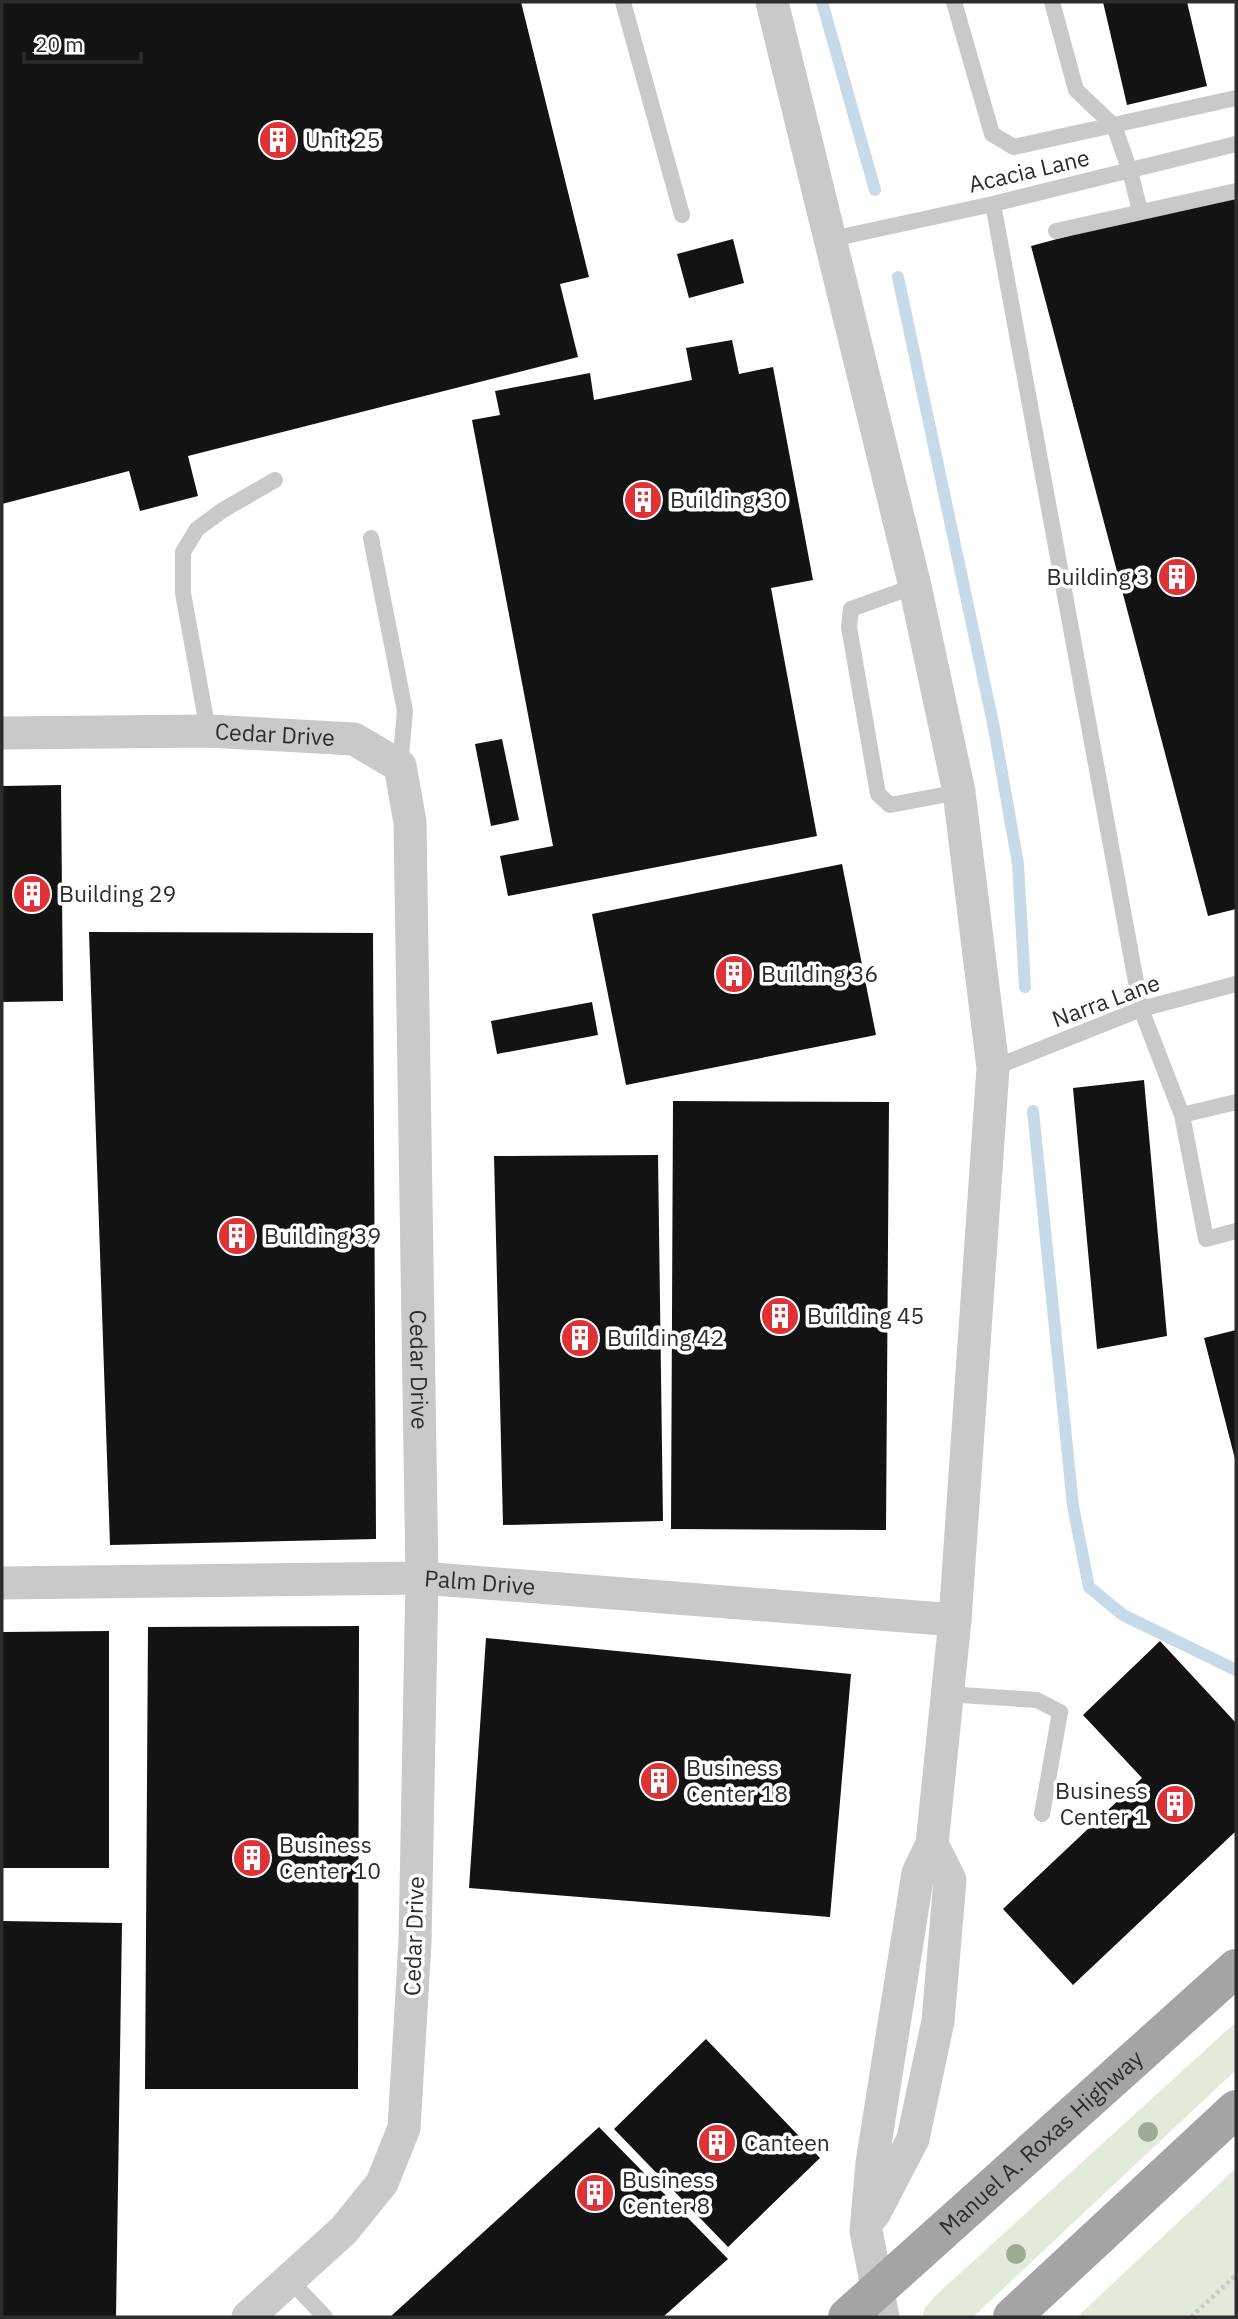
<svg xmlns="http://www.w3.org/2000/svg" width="1238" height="2319" font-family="'IBM Plex Sans',sans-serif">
  <rect width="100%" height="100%" fill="#fff"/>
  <path fill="#e2eada" d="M1236,2022v48l-263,247h-51l3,-9 10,-12z
    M1236,2168v149h-159z"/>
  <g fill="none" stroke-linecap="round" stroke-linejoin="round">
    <path stroke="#c6daea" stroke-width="12" d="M822,2l53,188
      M898,277l96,451 24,136 7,123
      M1033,1111l40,395 16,81 34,28 113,55"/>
  </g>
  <path fill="#131313" d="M2,2h519l68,275 -29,7 18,73 -390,99 10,40 -58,15 -11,-40 -127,33z
    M1103,2h84l20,84 -80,19z
    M1233,192l3,14v703l-28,7 -177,-670z
    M733,239l11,44 -55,15 -12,-44z
    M732,340l7,34 34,-7 40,213 -42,8 46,248 -309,60 -8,-40 53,-10 -81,-426 28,-5 -5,-24 95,-18 4,27 98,-20 -6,-32z
    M502,739l17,81 -28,6 -16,-82z
    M61,785l2,216 -61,1v-216z
    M842,864l34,171 -250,50 -34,-171z
    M89,932l284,1 3,606 -266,6z
    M592,1002l6,33 -101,19 -6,-33z
    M1144,1080l23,256 -70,13 -24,-261z
    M673,1101l216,1 -3,428 -215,-1z
    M658,1155l5,366 -160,4 -9,-369z
    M1236,1330v129h-1l-31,-121z
    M359,1626l-1,463h-213l3,-462z
    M109,1631v237h-107v-236z
    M486,1638l365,36 -21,243 -361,-29z
    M1160,1641l76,82v108l-163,154 -70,-76 139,-131 -59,-63z
    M2,1921l120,2 -6,394h-114z
    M706,2039l114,119 -92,89 -114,-118z
    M599,2127l129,132 -65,58h-273z"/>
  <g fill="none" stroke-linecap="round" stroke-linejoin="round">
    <path stroke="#c9c9c9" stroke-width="4.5" stroke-dasharray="3.5 3.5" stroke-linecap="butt" d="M1191,2317l45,-42"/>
    <path stroke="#c9c9c9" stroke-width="16" d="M623,2l59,213
      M954,2l38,132 22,13 222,-49
      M1052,2l24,88 38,36 16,45 10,40
      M993,204l148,805 41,106 24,124 30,-8
      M1056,231l180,-40
      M832,239l161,-35 243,-60
      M371,538l34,173 -5,55
      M915,586l-64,23 -2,18 29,167 12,11 69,-13
      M208,731l-25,-138v-41l14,-23 26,-19 52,-30
      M993,1068l148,-59 95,-25
      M1182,1115l54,-13
      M946,1694l91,6 23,12 -18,102
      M289,2279l36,38"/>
    <g stroke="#c9c9c9" stroke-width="33">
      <path d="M772,2l143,584 44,206 34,276 -38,552 -23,224 -14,29 -46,290 -6,68 17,86"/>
      <path id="s1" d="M2,733l206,-2 146,8 46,27 10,56 12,756 -7,364 -11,186 -22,55 -38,47 -96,87"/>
      <path id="s2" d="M2,1583l420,-5 533,42"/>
      <path d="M874,2214l39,-75 25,-118 12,-141 -18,-36"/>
    </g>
    <g stroke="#a4a4a4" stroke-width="38">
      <path id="s3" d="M847,2317l389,-349"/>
      <path d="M1012,2317l224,-208"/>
    </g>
  </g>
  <g fill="#9eab94">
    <circle cx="1148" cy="2132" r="10"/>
    <circle cx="1016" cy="2254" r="10"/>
  </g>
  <defs>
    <symbol id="building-disc" viewBox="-11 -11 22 22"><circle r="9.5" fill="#df3237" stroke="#fff"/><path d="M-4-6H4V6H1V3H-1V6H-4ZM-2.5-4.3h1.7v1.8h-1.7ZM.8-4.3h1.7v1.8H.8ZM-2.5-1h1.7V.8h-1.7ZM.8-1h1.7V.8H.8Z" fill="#fff"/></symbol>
  </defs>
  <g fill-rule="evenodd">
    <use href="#building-disc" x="256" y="118" width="44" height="44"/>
    <use href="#building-disc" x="621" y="478" width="44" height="44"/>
    <use href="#building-disc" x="1155" y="555" width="44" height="44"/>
    <use href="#building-disc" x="10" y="872" width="44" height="44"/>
    <use href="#building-disc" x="712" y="952" width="44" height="44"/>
    <use href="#building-disc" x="215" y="1214" width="44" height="44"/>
    <use href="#building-disc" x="758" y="1294" width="44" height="44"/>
    <use href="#building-disc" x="558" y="1316" width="44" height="44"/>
    <use href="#building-disc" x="637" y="1759" width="44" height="44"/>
    <use href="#building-disc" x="1153" y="1782" width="44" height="44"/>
    <use href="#building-disc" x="230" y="1836" width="44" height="44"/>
    <use href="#building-disc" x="695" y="2121" width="44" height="44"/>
    <use href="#building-disc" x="573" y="2171" width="44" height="44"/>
  </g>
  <g text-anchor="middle" stroke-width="7" stroke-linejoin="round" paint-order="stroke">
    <g font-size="23" fill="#2c2c2c" stroke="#fff" text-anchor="start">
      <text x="305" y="148">Unit 25</text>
      <text x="670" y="508">Building 30</text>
      <text x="1150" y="585" text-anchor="end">Building 3</text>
      <text x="59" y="902">Building 29</text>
      <text x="761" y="982">Building 36</text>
      <text x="264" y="1244">Building 39</text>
      <text x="807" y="1324">Building 45</text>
      <text x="607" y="1346">Building 42</text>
      <text x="686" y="1776">Business<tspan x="686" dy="26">Center 18</tspan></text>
      <text x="1148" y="1799" text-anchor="end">Business<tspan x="1148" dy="26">Center 1</tspan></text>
      <text x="279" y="1853">Business<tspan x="279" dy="26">Center 10</tspan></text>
      <text x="744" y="2151">Canteen</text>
      <text x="622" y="2188">Business<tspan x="622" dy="26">Center 8</tspan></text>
    </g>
    <g font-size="23" fill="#2c2c2c" stroke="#fff">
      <text transform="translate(1029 171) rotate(-13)" y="8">Acacia Lane</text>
      <text dy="8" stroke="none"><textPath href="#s1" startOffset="273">Cedar Drive</textPath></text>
      <text transform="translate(1106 1001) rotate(-20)" y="8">Narra Lane</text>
      <text dy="8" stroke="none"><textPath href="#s1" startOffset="1010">Cedar Drive</textPath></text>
      <text dy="8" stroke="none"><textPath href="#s2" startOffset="478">Palm Drive</textPath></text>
      <text transform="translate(414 1936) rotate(-88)" y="8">Cedar Drive</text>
      <text dy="8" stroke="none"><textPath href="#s3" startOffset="261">Manuel A. Roxas Highway</textPath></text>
    </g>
  </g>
  <rect width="1238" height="2319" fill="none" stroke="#2c2c2c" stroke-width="7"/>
  <path d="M24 52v10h117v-10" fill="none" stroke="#2c2c2c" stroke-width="3.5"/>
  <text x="35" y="52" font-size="21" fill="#2c2c2c" stroke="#ffffff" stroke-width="5" paint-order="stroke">20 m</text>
</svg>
